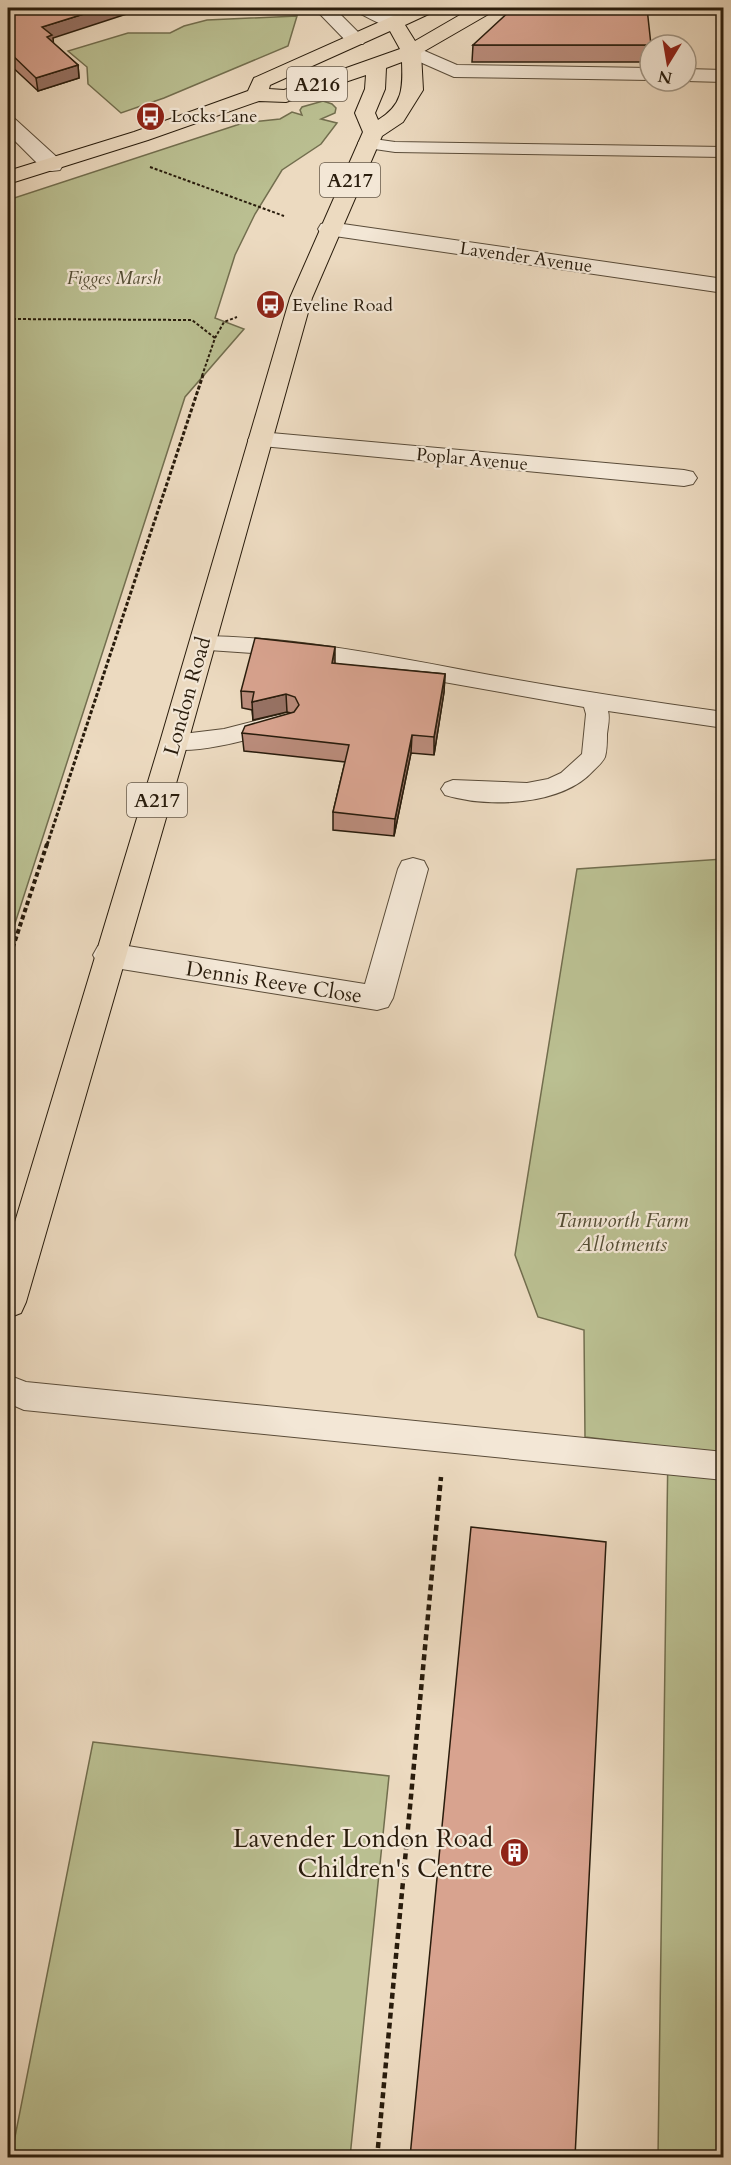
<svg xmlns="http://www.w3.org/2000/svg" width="731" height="2165" font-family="Cardo,serif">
  <rect width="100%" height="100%" fill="#ecdac0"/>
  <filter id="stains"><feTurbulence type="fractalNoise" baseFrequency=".00333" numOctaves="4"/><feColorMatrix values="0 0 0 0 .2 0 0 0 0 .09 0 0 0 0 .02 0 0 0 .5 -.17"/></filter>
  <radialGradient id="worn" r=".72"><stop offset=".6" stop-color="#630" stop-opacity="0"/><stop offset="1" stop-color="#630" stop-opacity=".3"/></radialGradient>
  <path fill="#babf91" stroke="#726e4e" stroke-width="1.5" d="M297,16l-9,30 -124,52 -43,15 -33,-29 -1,-17 -19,-16 60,-18h42l14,-7 23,-6z
    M323,101l9,3 4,4 -1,5 -14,6 16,4 -16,21 -39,26 -27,44 -20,41 -20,63 29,11 -59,68 -177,548v-745l235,-77 37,-4 12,-7 10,3 -2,-5 2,-3z
    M723,859v1298h-65l10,-710 -83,-10 -1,-107 -46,-13 -23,-62 62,-386z
    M93,1742l296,34 -39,381h-339z"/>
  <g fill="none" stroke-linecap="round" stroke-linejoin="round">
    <defs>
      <path id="service" d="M707,8h17v5l-15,-2z
        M367,138l28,4 329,5v10l-329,-5 -34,-5 -3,-4 3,-4z
        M202,636c97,1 192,21 288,39 77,14 155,26 234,37v16l-116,-17c2,7 0,15 -1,23 0,7 0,16 -2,23 -2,5 -8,10 -12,14 -32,35 -105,37 -148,24l-4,-6 4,-6 8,-3 74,3 21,-4 13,-6 21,-19 4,-40 -2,-7 -253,-45 -65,-8 -72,-5 -3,-5 3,-5z
        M279,715l8,2 4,6 -4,6c-30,8 -92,27 -121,19l-4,-6 4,-6 58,-7z
        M8,1375l18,7 698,70v28l-700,-70 -16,-7z"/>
      <path id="minor" d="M411,45l46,20 193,3v12l-196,-3 -50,-22 -3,-4 3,-4z
        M686,69l38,1v12l-38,-1z
        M8,117l7,2 45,41 3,5 -3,5 -8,1 -8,-1 -36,-36z
        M260,432l424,38 9,2 4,6 -4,6 -9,2 -433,-41 -3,-5 3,-5z
        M413,858l11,3 4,8 -35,129 -5,9 -11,3 -268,-43 -11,-3 -5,-9 5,-9 11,-3 256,41 33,-115 4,-8z"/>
      <path id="tertiary" d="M314,8h20l32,32 -3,4h-14z
        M354,8c16,-2 40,-1 50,14l-3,4c-15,4 -31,-8 -44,-14z
        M329,222l395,57v14l-403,-59 -3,-5 3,-5z"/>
      <path id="primary" d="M411,8h25l-3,4 -28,13 10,16 57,-33h23l-3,4 -71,41 2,37 -20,32 -21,14 -70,162 -124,444 -162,560 -5,11 -13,5v-73l152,-503 130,-444 73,-166 -8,-19 10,-24 1,-14 -80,27 -27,-1 -111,39 -140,44v-13l126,-39 114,-41 6,-13zM390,31l10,18 -116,41 -15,-1 1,-4zM402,62c1,26 1,43 -24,58l-3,-7 10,-24 1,-21z"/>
    </defs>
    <use href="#service" stroke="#5a4c39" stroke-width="2"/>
    <use href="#minor" stroke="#5a4c39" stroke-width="2"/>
    <use href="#tertiary" stroke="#5a4c39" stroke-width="2"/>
    <use href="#primary" stroke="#291c0c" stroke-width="2"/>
    <path stroke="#291c0c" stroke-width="2" stroke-dasharray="3 2" stroke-linecap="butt" d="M150,167l134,49
      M8,319l184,1 23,18
      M202,376l13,-38 9,-16 13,-5"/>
    <path stroke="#291c0c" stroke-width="3" stroke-dasharray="4 2" stroke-linecap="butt" d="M47,845l156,-470"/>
    <path stroke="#291c0c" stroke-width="4" stroke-dasharray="4.5 3" stroke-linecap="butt" d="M8,962l39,-118"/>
    <path stroke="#291c0c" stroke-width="4.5" stroke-dasharray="6 4" stroke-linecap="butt" d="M377,2158l64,-681"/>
    <use href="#service" fill="#f3e7d6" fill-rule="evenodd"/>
    <use href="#minor" fill="#f3e7d6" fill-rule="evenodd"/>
    <use href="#tertiary" fill="#f3e7d6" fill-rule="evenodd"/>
    <use href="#primary" fill="#ecdac0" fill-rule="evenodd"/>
  </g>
  <path fill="#ba8c7b" stroke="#291c0c" stroke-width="1.5" d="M8,8l45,30v5l25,22 1,13 -41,13 -30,-28z
    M473,45h177v8l-1,9h-177z
    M335,664l110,10 -1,18 -10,63 -23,-2 -17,83 -61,-6v-18l12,-50 -101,-11 -2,-18 49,-20 -4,-1 -34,8 -1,-10 -10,-2 -1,-17z"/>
  <path fill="#977264" stroke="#291c0c" stroke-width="1.5" d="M103,8h42l-92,30 1,11 -7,-9 -5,-13z
    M78,65l1,13 -41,13 -2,-13z
    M335,647v18l-3,-2z
    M445,674l-1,18 -10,63v-18z
    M286,694l1,18 -34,8 -1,-18z
    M412,735l-1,18 -17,83 1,-17z"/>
  <path fill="#d8a38f" stroke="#291c0c" stroke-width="1.5" d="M8,8h95l-61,19 10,8 -5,2 31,28 -42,13 -28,-27z
    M513,8h134l4,37h-178z
    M255,638l80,9 -3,16 113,11 -11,63 -22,-2 -17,84 -62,-7 16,-67 -107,-12 3,-7 49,-14 5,-7 -4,-8 -9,-3 -34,8 2,-10 -13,-1z
    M471,1527l135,15 -31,615h-165z"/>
  <defs>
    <symbol id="bus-disc" viewBox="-11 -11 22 22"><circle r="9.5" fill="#8f2418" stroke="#f3e7d6"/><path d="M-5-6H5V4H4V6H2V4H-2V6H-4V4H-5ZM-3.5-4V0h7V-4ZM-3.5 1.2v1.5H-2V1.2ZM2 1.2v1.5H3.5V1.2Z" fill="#fff"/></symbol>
    <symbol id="building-disc" viewBox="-11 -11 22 22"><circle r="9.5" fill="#8f2418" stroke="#f3e7d6"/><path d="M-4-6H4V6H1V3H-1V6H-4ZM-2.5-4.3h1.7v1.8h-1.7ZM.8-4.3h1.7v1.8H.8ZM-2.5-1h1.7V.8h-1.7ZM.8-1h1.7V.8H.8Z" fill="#fff"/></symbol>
  </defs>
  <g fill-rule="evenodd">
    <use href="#bus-disc" x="134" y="100" width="33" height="33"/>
    <use href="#bus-disc" x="254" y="288" width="33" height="33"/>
    <use href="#building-disc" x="498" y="1836" width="33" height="33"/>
  </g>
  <g text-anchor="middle" stroke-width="4.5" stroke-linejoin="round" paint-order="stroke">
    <g font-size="18" fill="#291c0c" stroke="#f3e7d6" text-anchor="start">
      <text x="171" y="122">Locks Lane</text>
      <text x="292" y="311">Eveline Road</text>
    </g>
    <g font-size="18" fill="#291c0c" stroke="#f3e7d6">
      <text transform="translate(526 257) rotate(8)" y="6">Lavender Avenue</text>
      <text transform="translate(472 459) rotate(5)" y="6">Poplar Avenue</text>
    </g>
    <g font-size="18" font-style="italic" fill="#544d34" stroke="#f3e7d6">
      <text x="114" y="284">Figges Marsh</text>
    </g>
    <g fill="#f3e7d6" stroke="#665949" stroke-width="1.5">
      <rect x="287" y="67" width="60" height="34" rx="4.5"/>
      <rect x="320" y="163" width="60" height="34" rx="4.5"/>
      <rect x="127" y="783" width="60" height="34" rx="4.5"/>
    </g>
    <g font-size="20" font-weight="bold" fill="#291c0c">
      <text x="317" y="91">A216</text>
      <text x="350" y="187">A217</text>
      <text x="157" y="807">A217</text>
    </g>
    <g font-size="21" fill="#291c0c" stroke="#f3e7d6">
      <text transform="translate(187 696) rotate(-74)" y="7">London Road</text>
      <text transform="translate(274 982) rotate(9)" y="7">Dennis Reeve Close</text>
    </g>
    <g font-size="21" font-style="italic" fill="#544d34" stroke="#f3e7d6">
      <text x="622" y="1227">Tamworth Farm<tspan x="622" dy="24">Allotments</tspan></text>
    </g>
    <g font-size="26" fill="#291c0c" stroke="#f3e7d6" text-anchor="end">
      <text x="493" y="1847">Lavender London Road<tspan x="493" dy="30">Children's Centre</tspan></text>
    </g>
  </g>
  <rect width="731" height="2165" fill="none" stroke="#ecdac0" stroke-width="30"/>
  <rect x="9" y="9" width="713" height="2147" fill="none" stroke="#291c0c" stroke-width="3"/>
  <rect x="15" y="15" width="701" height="2135" fill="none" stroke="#291c0c" stroke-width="1.5"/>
  <g transform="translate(668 63) rotate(191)"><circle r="28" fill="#f3e7d6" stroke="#a29685" stroke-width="1.5"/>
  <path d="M0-4.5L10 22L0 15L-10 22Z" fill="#8f2418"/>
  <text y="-9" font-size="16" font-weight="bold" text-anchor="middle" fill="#291c0c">N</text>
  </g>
  <rect width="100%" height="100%" filter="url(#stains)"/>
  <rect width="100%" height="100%" fill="url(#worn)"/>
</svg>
